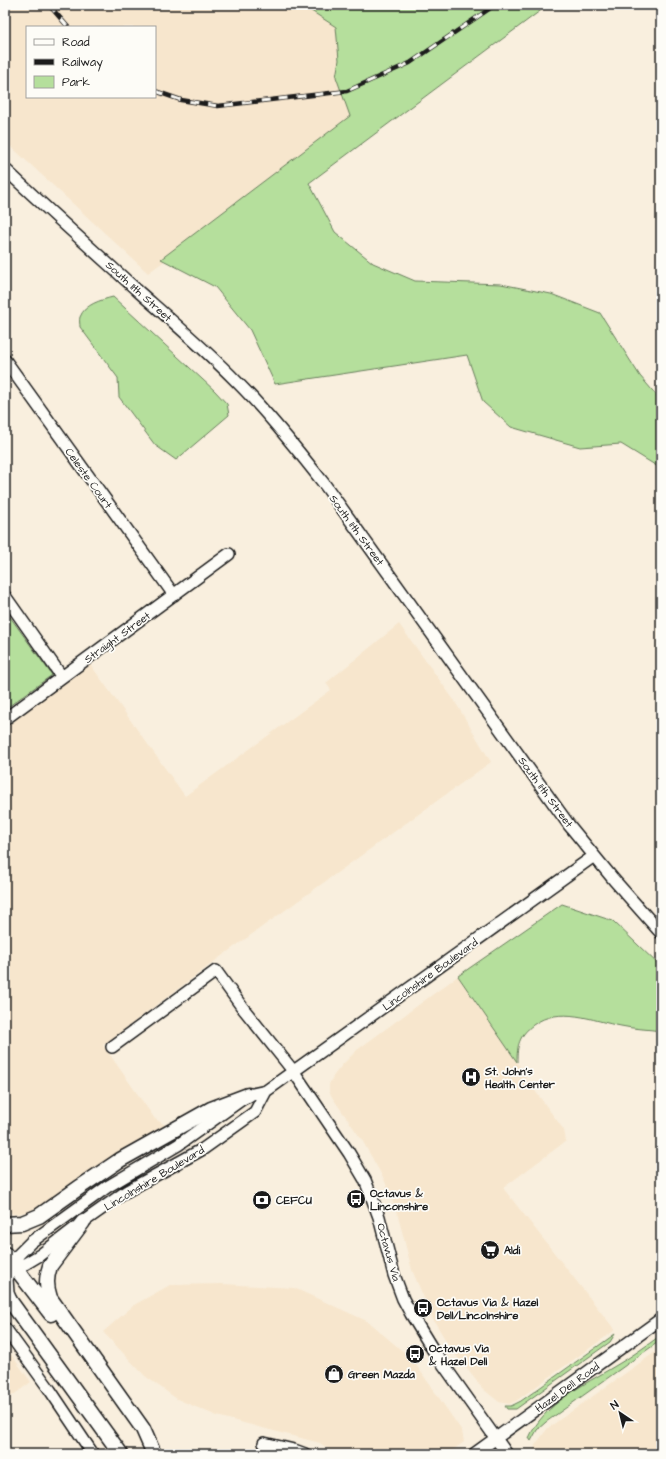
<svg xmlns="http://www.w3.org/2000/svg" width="666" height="1459" font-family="'Architects Daughter',sans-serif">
  <rect width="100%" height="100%" fill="#f9efde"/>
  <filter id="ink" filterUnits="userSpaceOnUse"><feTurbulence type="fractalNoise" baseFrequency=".025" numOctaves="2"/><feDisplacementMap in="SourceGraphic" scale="8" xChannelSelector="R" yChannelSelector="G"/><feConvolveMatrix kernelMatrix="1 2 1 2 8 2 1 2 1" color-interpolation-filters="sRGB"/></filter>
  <g filter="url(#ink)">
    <path fill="#f7e6cd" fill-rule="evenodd" d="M5,5h511l-368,268 -143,-132zM27,27h128v70h-128z
      M399,624l55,76 37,62 -268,193 -120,90 52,74 12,7 -66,38 -57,40 -17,8 -15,2 -7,-10v-477l85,-63 95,132 146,-106 -5,-7z
      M458,976l59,86 10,18 37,50 2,11 -63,47 112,142 -99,71 -7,3 -10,-2 -16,-13 -32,-40 -18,-30 -21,-49 -14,-54 -14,-37 -22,-39 -30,-43 -3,-6v-7l5,-9 9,-11 14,-14z
      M222,1284l72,4 73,33 45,38 50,72 2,11 -17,12h-112l-15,-11 -103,-27 -40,-17 -32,-23 -42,-44 31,-27 36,-20z
      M5,1346l26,36 -26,19z
      M661,1348v106h-126l-1,-2 1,-7 13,-17z"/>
    <path fill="#b5df9c" stroke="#687e5c" d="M302,5h246l-239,178 26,49 38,31 42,18 86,3 50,10 49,19 40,63 18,21 3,1v69l-6,-2 -34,-21 -41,3 -69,-20 -28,-25 -16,-47 -192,29 -25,-54 -35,-43 -54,-28 189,-143 -14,-39 3,-17 -3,-33z
      M113,297l102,94 12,13 2,11 -53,45 -21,-15 -36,-48 -1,-19 -38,-51c0,-3 -1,-7 0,-10 5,-13 21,-17 33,-20z
      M5,610l47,65 -47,34z
      M562,904l51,17 48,46v64c-13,-2 -27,-2 -40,-5 -28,-5 -61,-21 -88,-1 -14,11 -16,20 -16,37l-59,-86z
      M615,1334l-5,8 -87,62 -7,5h-9l-2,-3h6l10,-5z
      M661,1335v5l-115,82 -9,8 -6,11 -2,-3c15,-35 55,-53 86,-72 16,-9 31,-20 46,-31z"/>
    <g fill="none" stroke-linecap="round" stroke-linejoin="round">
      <defs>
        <path id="minor" d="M5,169c44,42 89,82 134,123 33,29 67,58 98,90 32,32 60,67 88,103l244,340 45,55 47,53
          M5,360l169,235
          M5,596l57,81
          M5,719l224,-165
          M112,1047l104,-76 26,36 52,65 55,81 16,27 7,18 7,19 15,58 9,24 8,15 22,36 74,104
          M13,1264h12l15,-9 43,-33 44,-31 76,-42 52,-37 11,-21
          M11,1300l-3,-7 -1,-14 10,-23 14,-14 76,-55 71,-42 70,-50 18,-4 328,-235
          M5,1328l45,62 43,64
          M264,1443l30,7 11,4
          M474,1454l187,-135"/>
        <path id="major" d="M83,1222l-33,44c-4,12 -4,20 0,32l93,131 11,25
          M5,1224l17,-1 17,-7 41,-29 40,-27 91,-51 37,-14
          M5,1254l46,60
          M5,1294l116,160"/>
      </defs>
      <use href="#minor" stroke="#1c1c1c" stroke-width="14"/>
      <use href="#major" stroke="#1c1c1c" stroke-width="17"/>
      <use href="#minor" stroke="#fdfcf7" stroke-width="11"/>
      <use href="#major" stroke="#fdfcf7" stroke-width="14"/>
      <defs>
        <path id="rail" d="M49,5l19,22
          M155,91l26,9 37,6 129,-15 63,-28 85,-58"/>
      </defs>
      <use href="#rail" stroke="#1c1c1c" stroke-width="4.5"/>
      <use href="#rail" stroke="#fdfcf7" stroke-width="3" stroke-dasharray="9" stroke-linecap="butt"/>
    </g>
  </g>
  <defs>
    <symbol id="hospital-disc" viewBox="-11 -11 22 22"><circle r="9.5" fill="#1c1c1c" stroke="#fdfcf7"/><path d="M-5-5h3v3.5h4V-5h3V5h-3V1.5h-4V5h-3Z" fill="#fff"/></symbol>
    <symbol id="bus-disc" viewBox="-11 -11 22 22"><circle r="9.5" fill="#1c1c1c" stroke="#fdfcf7"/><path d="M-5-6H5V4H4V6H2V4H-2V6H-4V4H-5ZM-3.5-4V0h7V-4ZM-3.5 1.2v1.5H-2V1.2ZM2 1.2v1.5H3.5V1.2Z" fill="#fff"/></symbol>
    <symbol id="bank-disc" viewBox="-11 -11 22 22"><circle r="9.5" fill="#1c1c1c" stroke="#fdfcf7"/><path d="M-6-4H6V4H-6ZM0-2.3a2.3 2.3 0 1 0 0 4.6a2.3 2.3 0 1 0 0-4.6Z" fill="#fff"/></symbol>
    <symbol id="supermarket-disc" viewBox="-11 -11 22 22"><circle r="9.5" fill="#1c1c1c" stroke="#fdfcf7"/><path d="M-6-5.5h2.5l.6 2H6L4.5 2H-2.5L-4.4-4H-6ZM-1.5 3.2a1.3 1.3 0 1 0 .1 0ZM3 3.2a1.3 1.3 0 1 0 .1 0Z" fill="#fff"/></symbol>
    <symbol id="shop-disc" viewBox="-11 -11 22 22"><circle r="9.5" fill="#1c1c1c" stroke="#fdfcf7"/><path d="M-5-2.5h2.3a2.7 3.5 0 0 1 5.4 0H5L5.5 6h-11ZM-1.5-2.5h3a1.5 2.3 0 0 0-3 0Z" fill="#fff"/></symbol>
  </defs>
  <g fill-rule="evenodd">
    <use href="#hospital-disc" x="460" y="1066" width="22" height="22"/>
    <use href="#bus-disc" x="345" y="1188" width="22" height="22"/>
    <use href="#bank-disc" x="251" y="1189" width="22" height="22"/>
    <use href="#supermarket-disc" x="479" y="1239" width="22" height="22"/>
    <use href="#bus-disc" x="412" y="1297" width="22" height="22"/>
    <use href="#bus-disc" x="404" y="1343" width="22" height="22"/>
    <use href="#shop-disc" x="323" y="1363" width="22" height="22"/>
  </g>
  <g text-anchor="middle" stroke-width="3.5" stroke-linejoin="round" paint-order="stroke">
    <g font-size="11" fill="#1c1c1c" stroke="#fdfcf7">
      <text transform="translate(139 291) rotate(42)" y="4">South 11th Street</text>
      <text transform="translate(89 478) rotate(54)" y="4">Celeste Court</text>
      <text transform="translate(357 530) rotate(54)" y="4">South 11th Street</text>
      <text transform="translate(117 637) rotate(-36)" y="4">Straight Street</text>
      <text transform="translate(546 792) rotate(54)" y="4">South 11th Street</text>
      <text transform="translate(430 974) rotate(-36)" y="4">Lincolnshire Boulevard</text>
      <text transform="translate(154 1178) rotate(-31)" y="4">Lincolnshire Boulevard</text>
      <text transform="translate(389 1252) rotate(74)" y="4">Octavus Via</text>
      <text transform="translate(567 1387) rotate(-36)" y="4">Hazel Dell Road</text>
    </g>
    <g font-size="11" font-weight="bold" fill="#1c1c1c" stroke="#fdfcf7" text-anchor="start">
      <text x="485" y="1075">St. John's<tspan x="485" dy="13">Health Center</tspan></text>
      <text x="370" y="1197">Octavus &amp;<tspan x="370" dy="13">Linconshire</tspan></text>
      <text x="276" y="1204">CEFCU</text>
      <text x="504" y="1254">Aldi</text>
      <text x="437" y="1306">Octavus Via &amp; Hazel<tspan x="437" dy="13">Dell/Lincolnshire</tspan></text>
      <text x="429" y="1352">Octavus Via<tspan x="429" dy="13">&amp; Hazel Dell</tspan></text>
      <text x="348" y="1378">Green Mazda</text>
    </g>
  </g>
  <rect width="666" height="1459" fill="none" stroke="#fdfcf7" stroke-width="20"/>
  <rect x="10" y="10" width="646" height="1439" fill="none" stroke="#1c1c1c" stroke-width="1.5" filter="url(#ink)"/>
  <rect x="26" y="26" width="130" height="72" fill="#fdfcf7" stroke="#a3a29f"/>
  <rect x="34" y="39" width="20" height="6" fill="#fdfcf7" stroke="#a3a29f"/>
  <text x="62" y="46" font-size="12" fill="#1c1c1c">Road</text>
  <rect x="34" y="59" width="20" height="6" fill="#1c1c1c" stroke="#a3a29f"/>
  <text x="62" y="66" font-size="12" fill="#1c1c1c">Railway</text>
  <rect x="34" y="76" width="20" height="12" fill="#b5df9c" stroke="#a3a29f"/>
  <text x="62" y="86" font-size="12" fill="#1c1c1c">Park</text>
  <g transform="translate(620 1413) rotate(325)" stroke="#fdfcf7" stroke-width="3" paint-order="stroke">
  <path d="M0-3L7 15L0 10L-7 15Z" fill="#1c1c1c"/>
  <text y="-6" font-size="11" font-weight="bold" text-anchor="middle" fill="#1c1c1c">N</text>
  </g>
</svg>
